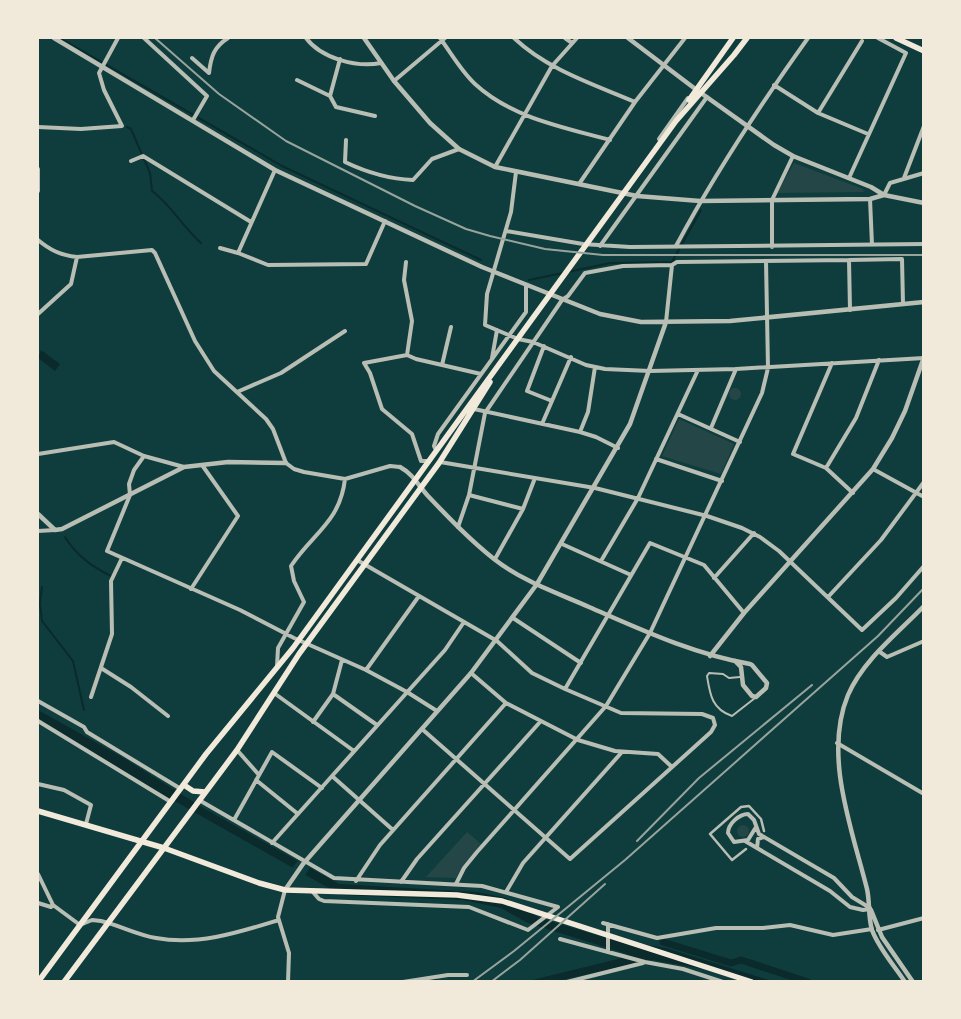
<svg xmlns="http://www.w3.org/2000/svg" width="961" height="1019" font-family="'DejaVu Sans',sans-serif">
  <rect width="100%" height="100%" fill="#0f3d3e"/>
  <path fill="#244646" d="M794,163l69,26 1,3 -87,1z
    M729 394a6 6 0 1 1 12 0a6 6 0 1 1-12 0Z
    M679,419l55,25 -13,30 -59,-18z
    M737 831a6 6 0 1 1 12 0a6 6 0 1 1-12 0Z
    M467,832l14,12 -19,23 -6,11 -30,-1z"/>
  <path fill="#0a2a2b" d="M41,350l19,14 -5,7 -17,-13z
    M38,710l84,47 83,52 134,75 138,8 29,6 34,20 26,8 49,14 51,8 106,33h-30l-39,-12 -51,-9 -95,21h-29l90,-22 9,-5 -99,-31 -27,-15 -38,-8 -122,-5 -200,-113 -103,-64z"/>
  <path fill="#0f3d3e" d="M298,860l12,8 -7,10 -12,-8z"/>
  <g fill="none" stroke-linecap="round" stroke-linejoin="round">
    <path stroke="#0a2a2b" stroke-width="2" d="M60,38l222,128 199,94
      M127,127l4,2 19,44 2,18c18,13 31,36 49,52
      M568,272l42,-9 62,-1 29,-52
      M529,280l34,-7
      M65,537c12,19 26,29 46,39
      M42,587l-2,16 2,18 31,40 11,49"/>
    <path stroke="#0a2a2b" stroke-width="7" d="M663,942l68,21 10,-3 67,22
      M434,981l1,1"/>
    <path stroke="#b8beb3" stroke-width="2" d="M740,677l-11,1 -6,-4 -14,-1 -2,3c3,19 5,33 25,40l23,-18"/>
    <path stroke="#b8beb3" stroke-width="2.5" d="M746,849l-14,11 -22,-26 31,-27 8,-1 12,13 3,12"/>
    <path stroke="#b8beb3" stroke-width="4" d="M144,38l63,58 -14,24
      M306,38c15,20 50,30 75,25
      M440,38c11,15 21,33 35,46 37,34 88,43 135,56
      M514,38c34,32 79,46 121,64
      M565,38l7,5
      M192,58l17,15
      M340,59l-10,37 6,11 39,9
      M209,73c2,-17 5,-26 19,-35
      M297,80l33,16
      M394,81l51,-43
      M774,85l44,28 50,21
      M818,113l44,-72
      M38,127l43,2 41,-3 -18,-36 -5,-17 19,-35
      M659,139l29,-41
      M346,140l-1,22c23,11 43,17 68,18l19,-21 27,-10
      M131,161l12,-5 108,66
      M495,167l57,-101 25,-28
      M38,169v22
      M516,172l-5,40 -24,82 -2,31 33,14 15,3 53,23 19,4 45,2 86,-2 188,-11
      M849,178l57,-125 -28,-15
      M904,178l20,-52
      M579,184l56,-82 50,-64
      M884,195l6,-12 34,-10
      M870,199l2,46
      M506,231l77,13 47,3 294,-3
      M38,240c12,10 22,15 39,17l75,-7 3,3 40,88 19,30 52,48 7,10 13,34 8,6 10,3 41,7 45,-13 10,1
      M600,246l107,-149
      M676,246c39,-73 84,-141 132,-208
      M772,247v-47l21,-44
      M220,248l18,5 30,12 98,-1 19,-43
      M238,253l37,-83
      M849,260l53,-1 1,45
      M406,262l-2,18 8,41 -5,34
      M38,314l33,-30 6,-27
      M666,322l6,-57
      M544,346l-17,45 25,10
      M492,358l5,-28
      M832,363l-39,91 33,14 27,25
      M442,365l9,-38
      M237,392l44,-19 64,-42
      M474,409l106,23 16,5 22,11
      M678,414l62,28
      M542,424l29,-67
      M711,428l25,-59
      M580,432l8,-20 7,-45
      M436,450l-2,-4 4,-12 88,-122v-27
      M38,454l76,-12 30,14 40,11
      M144,456l-10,14 -5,14 1,11 -23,56 133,59 54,28 72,32 41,22 30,19
      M656,459l66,22
      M428,461h-7l-9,-27 -30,-25 -12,-36 -6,-10 43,-8 9,4 65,15
      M440,462l155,26 112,28 35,12 18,9 19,14 83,79 34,-32 28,-32
      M826,468l30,-50 23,-58
      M873,469l51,28
      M469,495l54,14
      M458,527l11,-32 16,-82 77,-113 6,-4 17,-23 38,-7 49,-1 5,-3 172,-2 1,50
      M38,531l17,-1
      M562,544l69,31
      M495,559l28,-50 12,-31
      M357,560l140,81 35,32 33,16 56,24 81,1 11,4 2,7 -4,7 -141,127 -148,-130
      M601,561l37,-63 60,-128
      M714,578l40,-45
      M191,589l47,-73 -36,-51
      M828,597l53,-57 43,-58
      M513,618l68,45
      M880,652l7,5 37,-16
      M277,666l1,-18 26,-46 -10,-21 -3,-15c22,-33 49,-44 54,-87
      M101,668l30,19 37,29
      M366,670l53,-74
      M471,673l35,30 72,37 37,11 43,3 14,13
      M565,689l85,-146 54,22 40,48
      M274,693l80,58
      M333,694l44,31
      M91,697l21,-63 -1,-53 11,-23
      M38,701l46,26 3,5 94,57
      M38,721l133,81
      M313,722l20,-28 9,-34
      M837,743l87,51
      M237,750l22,25
      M332,776l113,-126 19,-28
      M256,780l42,34
      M38,784l26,6 27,15 -5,19
      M199,800l135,78 148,8 76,21 -30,23 -59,-23 -145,-6 -5,-2 -7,-8
      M234,820l38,-68 50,36
      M756,827l-8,13 -14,2 -6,-9c0,-9 11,-19 20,-19l6,6 5,14 75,44 18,19 18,11
      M745,841l85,50 20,16 13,3 7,-1
      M272,843l60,-67 61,54
      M757,848l1,-9 6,-2
      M38,874l15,31 27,20 12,-5 9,1c18,4 36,14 55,17 42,8 84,-6 123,-18
      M356,881l24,-36 126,-142
      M401,882l16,-23 123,-137
      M456,884l8,-16 13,-16 129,-146 44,-73 112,-240 6,-25 -2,-107
      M285,890l-7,27 11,36 -1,29
      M506,892l17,-29 99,-111
      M38,903l13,4 2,-2
      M603,923l54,15 59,-10h47l27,-3 43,10 39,-6
      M878,930l46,-12
      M560,939l85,23 38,7 40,13
      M608,952v-28
      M403,982l45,-7h19
      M567,982l76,-19"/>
    <path stroke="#b8beb3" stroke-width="4.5" d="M54,38l221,132 207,97 118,47 41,8 89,-1 194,-19
      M364,38l30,43 36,42 29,26 36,18 142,29 63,5 170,-2 14,-4
      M628,38l66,50 80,57 19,11 78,31 13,8 40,8
      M400,467c13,7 18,18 28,29 21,22 42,44 66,63 28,22 63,34 95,48 53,23 104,47 161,57l2,1 15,18 -1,5 -10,9 -4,-1 -9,-11 -2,-18 -6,-6
      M38,514l17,16 7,-1 122,-62 44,-5 58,1
      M710,656l34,-43 129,-144 19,-31 13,-27 19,-54
      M285,890l18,-26 168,-191 66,-89 93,-160 36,-102
      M871,910l11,27 31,45
      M905,982c-11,-17 -26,-33 -33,-52 -4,-13 -2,-28 -5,-41 -15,-60 -44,-134 -19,-194 15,-35 50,-62 76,-89"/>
    <path stroke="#f1e9da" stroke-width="5.5" d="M896,38l28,13
      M689,100l44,-62
      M184,785l9,6 12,1
      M38,811l126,37 95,35 26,7 172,5 45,6 250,81
      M38,982l168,-228 87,-106 383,-527 58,-66 13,-17
      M64,982l173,-232 62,-96 140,-191 51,-81"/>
    <path stroke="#97a49c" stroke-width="2" d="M155,38l64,56 67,47 129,65 51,23 24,7 55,13 58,6h321
      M637,841l62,-63 113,-93
      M472,982l42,-31 111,-91 253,-224 46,-48
      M491,982l29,-22 85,-76"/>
  </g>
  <rect width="961" height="1019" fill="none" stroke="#f1e9da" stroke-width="78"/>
</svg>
